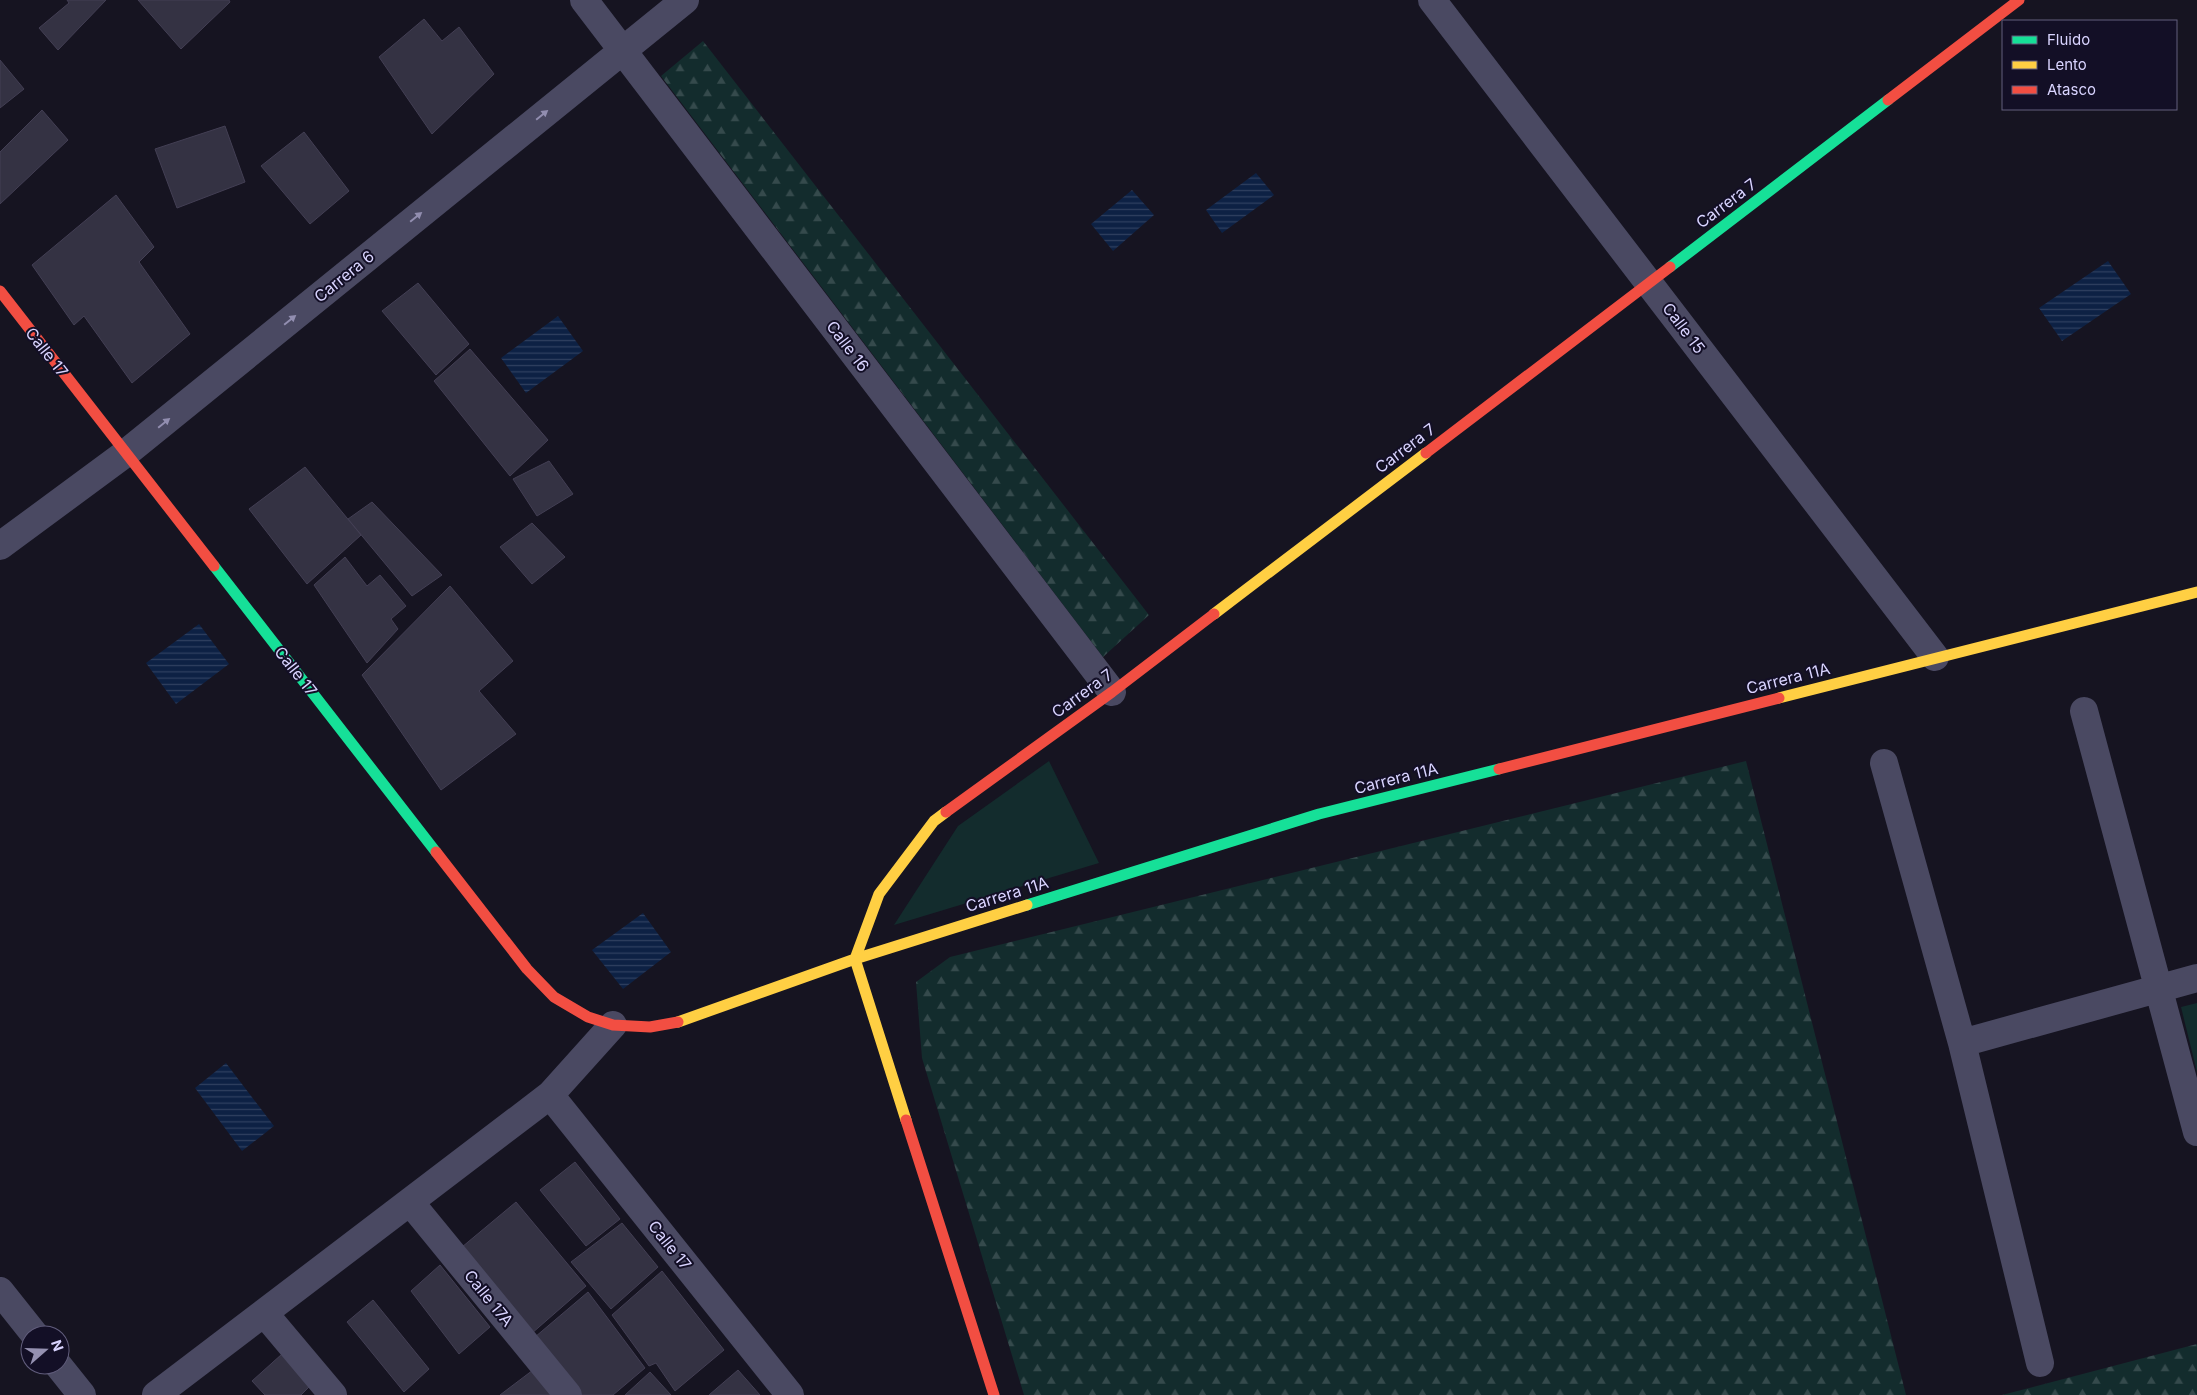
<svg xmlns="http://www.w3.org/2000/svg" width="2197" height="1395" font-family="Inter,sans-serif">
  <defs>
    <pattern id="forest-firs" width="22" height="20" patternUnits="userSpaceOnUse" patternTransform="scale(1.25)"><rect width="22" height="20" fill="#132c2d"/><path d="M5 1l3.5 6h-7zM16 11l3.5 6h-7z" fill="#354a4c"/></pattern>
    <pattern id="water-rules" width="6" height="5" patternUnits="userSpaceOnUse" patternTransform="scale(1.25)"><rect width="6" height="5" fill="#0d2144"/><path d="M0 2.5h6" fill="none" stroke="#304060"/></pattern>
  </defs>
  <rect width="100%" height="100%" fill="#161421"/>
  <path fill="#132c2d" d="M1049,761l50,102 -205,62 64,-99z
    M2197,1003v69l-16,-65z"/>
  <path fill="url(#forest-firs)" d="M703,41l446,574 -46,42 -442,-581z
    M1746,761l160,634h-882l-102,-337 -6,-76 34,-25z
    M2197,1344v51h-195z"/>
  <path fill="url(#water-rules)" d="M1256,173l18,22 -52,38 -16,-23z
    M1132,190l22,25 -41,36 -22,-27z
    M2108,261l23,33 -69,47 -23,-33z
    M558,316l25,35 -57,42 -25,-35z
    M199,624l30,40 -53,40 -30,-41z
    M643,913l28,39 -48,37 -31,-39z
    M226,1063l48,63 -32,25 -47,-63z"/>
  <path fill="#343243" stroke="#433f54" d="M67,0h39l-48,50 -19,-22 30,-25z
    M138,0h91l1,2 -49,47z
    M424,19l18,22 17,-14 35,47 -62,60 -53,-77z
    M0,60l24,29 -24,19z
    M42,110l26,30 -68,64v-52z
    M225,126l20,56 -68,26 -22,-59z
    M304,132l45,59 -39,33 -49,-58z
    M116,195l38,52 -15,15 51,72 -58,49 -48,-67 -10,9 -42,-60z
    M418,283l51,61 -33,31 -54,-64z
    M470,349l78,91 -38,36 -76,-95z
    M549,461l24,33 -36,22 -24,-37z
    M305,467l56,68 -54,49 -58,-75z
    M372,502l70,73 -30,21 -64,-77z
    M532,523l33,34 -33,27 -32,-37z
    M345,557l22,29 13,-11 26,31 -15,13 7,10 -31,34 -53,-78z
    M450,586l63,75 -34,30 37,43 -75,56 -79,-115z
    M575,1162l45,57 -34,27 -46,-56z
    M516,1202l70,84 -55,48 -69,-87z
    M622,1223l36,44 -47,42 -40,-47z
    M440,1265l50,62 -31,27 -48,-63z
    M662,1271l62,79 -49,41 -19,-28 -7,3 -37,-51z
    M588,1292l57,76 -32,27h-32l-46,-58z
    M373,1300l56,69 -25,23 -57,-70z
    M282,1354l28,32 -9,9h-36l-13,-14z
    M533,1370l20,25h-53z
    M738,1370l22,25h-51z
    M650,1372l21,23h-46z"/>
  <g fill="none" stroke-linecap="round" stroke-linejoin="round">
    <path stroke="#4a4962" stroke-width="28" d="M584,0l528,692
      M1432,0l503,657
      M0,546l126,-93 559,-453
      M2084,711l113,421
      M1884,763l78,280 78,320
      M1962,1043l235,-65
      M550,1095l240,300
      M410,1202l158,193
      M0,1291l35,44
      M264,1313l69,82
      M58,1365l24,30
      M156,1395l394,-300 63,-70"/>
    <path stroke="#16e098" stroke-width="11" d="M1670,267l218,-167
      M214,566l222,286
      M1027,905l292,-91 180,-45"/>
    <path stroke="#ffcf43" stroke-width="11" d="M1214,614l212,-161
      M1779,698l418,-106
      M678,1022l177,-63 172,-54
      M906,1120l-51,-161 24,-65 55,-73 12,-9"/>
    <path stroke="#f24e42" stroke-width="11" d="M1888,100l131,-100
      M0,291l214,275
      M1426,453l244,-186
      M1499,769l280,-71
      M946,812l166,-120 102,-78
      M436,852l91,117 27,28 34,20 25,8 37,2 28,-5
      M906,1120l88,275"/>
  </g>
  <defs><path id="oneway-solid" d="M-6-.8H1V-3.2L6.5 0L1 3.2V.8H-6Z" transform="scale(1.25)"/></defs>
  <g fill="#928eb0">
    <use href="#oneway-solid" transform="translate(542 115) rotate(-39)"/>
    <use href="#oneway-solid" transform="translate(416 217) rotate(-39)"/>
    <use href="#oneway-solid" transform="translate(290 320) rotate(-39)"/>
    <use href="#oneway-solid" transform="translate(164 423) rotate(-39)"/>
  </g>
  <g text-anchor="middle" stroke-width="4" stroke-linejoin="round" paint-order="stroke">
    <g font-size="16" fill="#d9d4ff" stroke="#130f26">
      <text transform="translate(1726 203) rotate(-37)" y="6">Carrera 7</text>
      <text transform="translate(344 276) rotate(-39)" y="6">Carrera 6</text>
      <text transform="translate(1684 328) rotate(53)" y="6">Calle 15</text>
      <text transform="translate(848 346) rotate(53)" y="6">Calle 16</text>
      <text transform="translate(47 352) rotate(52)" y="6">Calle 17</text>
      <text transform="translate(1405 448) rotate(-37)" y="6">Carrera 7</text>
      <text transform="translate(296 671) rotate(52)" y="6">Calle 17</text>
      <text transform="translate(1788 678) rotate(-14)" y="6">Carrera 11A</text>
      <text transform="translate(1082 693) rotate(-36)" y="6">Carrera 7</text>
      <text transform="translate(1396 778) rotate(-14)" y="6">Carrera 11A</text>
      <text transform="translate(1007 894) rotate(-17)" y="6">Carrera 11A</text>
      <text transform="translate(670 1245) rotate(51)" y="6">Calle 17</text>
      <text transform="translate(489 1298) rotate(51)" y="6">Calle 17A</text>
    </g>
  </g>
  <rect x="2002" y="20" width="175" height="90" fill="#130f26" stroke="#625e7d"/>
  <rect x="2012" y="36" width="25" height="8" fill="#16e098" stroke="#625e7d"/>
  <text x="2047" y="45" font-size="15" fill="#d9d4ff">Fluido</text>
  <rect x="2012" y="61" width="25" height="8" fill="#ffcf43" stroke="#625e7d"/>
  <text x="2047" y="70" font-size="15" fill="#d9d4ff">Lento</text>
  <rect x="2012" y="86" width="25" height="8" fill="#f24e42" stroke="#625e7d"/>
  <text x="2047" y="95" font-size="15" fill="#d9d4ff">Atasco</text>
  <g transform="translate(45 1350) rotate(70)"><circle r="24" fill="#130f26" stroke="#625e7d"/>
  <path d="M0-4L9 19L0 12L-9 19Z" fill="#9591b1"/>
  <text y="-8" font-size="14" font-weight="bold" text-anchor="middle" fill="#d9d4ff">N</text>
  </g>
</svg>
